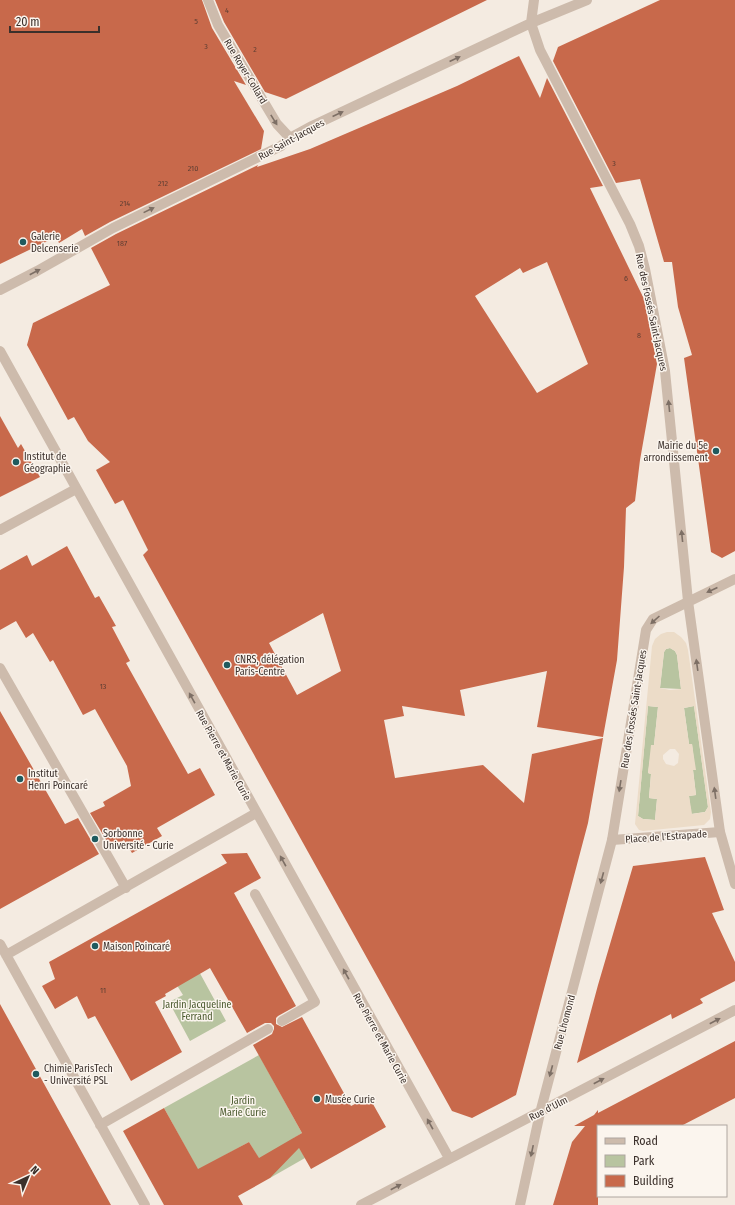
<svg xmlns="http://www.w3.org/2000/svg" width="735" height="1205" font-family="'Fira Sans Condensed',sans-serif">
  <rect width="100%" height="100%" fill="#f4ebe1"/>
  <path fill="#b8c4a0" d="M670,648l5,3 2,4 4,34 -21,-1 4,-36 2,-3z
    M648,706l10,1 -4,38h-2l-4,28 3,1 -2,24 8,1 -2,21 -12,-1 -5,-3z
    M694,706l14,101 -3,5 -14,2 -2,-18 7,-1 -3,-25h2l-3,-26h-3l-5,-36z
    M196,966l30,55 -36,20 -21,-39 14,-7 -10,-16z
    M259,1055l43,78 -8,5 11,20 -35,20 -21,-36 -51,28 -34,-62z"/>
  <path fill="#ecdcc8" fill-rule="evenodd" d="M667,632h7l7,5 5,6 2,7 23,162 -1,7 -6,6 -61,6 -4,-1 -4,-6 17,-178 3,-7 6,-5zM670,648l5,3 2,4 4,34 -11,1 -10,-2 4,-36 2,-3zM648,706l10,1 -4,38h-3l-3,28 3,1 -2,24 8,1 -2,21 -12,-1 -5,-3zM694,706l14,101 -3,5 -13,2 -3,-18 7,-1 -3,-25h3l-4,-26h-3l-5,-36zM670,749h5l4,5 -1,9 -4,3 -8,-2 -3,-5v-4z"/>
  <path fill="#c8694b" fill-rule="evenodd" d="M0,0h202l10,28 34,57 -12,-4 30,50 -3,18 -151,73 -25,14 -3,-7 -23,14 -3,-6 -56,27z
    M215,0h272l-201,99 -21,-7 -41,-70z
    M660,0h75v551l-13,7 -11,-6 -27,-194 8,-3 -14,-48 -6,-45h-8l-24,-83 -24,4 -63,-122 5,-14z
    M519,56l21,42 7,-20 56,108 -13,2 54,111 13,65 -17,96 -5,41 -9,7 -2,59 -7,93 -14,77 -66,-10 10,-56 -87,19 5,26 -63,-10 2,10 -20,4 11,58 88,-13 41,38 8,-49 71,-16 -15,85 -72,272 -44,23 -20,-7 -309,-556 5,-5 -25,-50 -8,4 -19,-34 14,-8 -22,-21 -14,-24 -6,3 -41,-75 6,-22 77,-38 -19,-37 25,-14 142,-69 -1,2 53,-18 147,-63zM547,262l41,102 -51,29 -62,-97 45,-28 3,5zM323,613l18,58 -44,24 -28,-52z
    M0,416l18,32 3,-4 19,33 -40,20z
    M67,546l28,52 4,-2 17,30 -4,1 18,34 -4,2 62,111 12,-6 15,27 -58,33 5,8 -30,17 -8,-13 -13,8 -21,-35 15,-7 -2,-4 28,-16 -4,-20 -32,-57 -12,6 -30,-55 -3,2 -17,-29 -7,5 -10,-17 -16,9v-60l27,-15 5,11z
    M0,711l65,113 13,-6 21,36 -99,55z
    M247,853l14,25 -27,15 62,113 -18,10 -2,2v6l6,3 20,-10 49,89 18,-9 17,30 -75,42 -12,-21 -29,30 -32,18 5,9h-79l-41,-74 41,-23 34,61 51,-27 10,16 43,-25 -49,-88 19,-11 2,-5v-3l-3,-3h-6l-18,10 -37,-65 -45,26 1,2 -11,6 27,50 -51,29 -36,-65 -7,3 -11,-23 -22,13 -13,-23 13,-7 -6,-17 178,-99 -6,-9z
    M705,857l19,53 -12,3 23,49v19l-35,18 3,4 -31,16 -1,-5 -94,49 21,-78 35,-119z
    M0,1004l111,201h-111z
    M735,1041v57l-54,28h-83v79h-45l19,-63 13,-16h-11l20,-11 4,-5v3z"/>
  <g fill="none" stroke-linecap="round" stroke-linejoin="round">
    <path stroke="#cdbbac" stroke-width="10" d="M0,530l76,-41
      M0,668l126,220
      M612,840l108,-8
      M255,894l60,108 -33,19
      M0,944l145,261
      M6,955l250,-142
      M100,1125l168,-96"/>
    <path stroke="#cdbbac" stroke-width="10" d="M208,0l10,25 59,99 13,14
      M534,0l-3,23 9,27 90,174 9,22 6,23 20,102 23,230 32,231 15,52
      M0,290l37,-19 76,-43 168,-82 9,-8 22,-12 219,-103 56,-23
      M0,351l449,807
      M361,1205l374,-195
      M520,1205l20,-92 72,-273 34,-210 7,-11 82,-40"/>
  </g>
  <defs><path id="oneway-solid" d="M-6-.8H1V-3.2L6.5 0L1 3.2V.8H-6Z"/></defs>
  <g fill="#7d6f65">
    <use href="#oneway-solid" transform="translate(455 59) rotate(-25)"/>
    <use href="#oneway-solid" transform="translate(338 114) rotate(-25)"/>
    <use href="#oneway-solid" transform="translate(274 120) rotate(58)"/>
    <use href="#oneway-solid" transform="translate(149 210) rotate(-26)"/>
    <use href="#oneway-solid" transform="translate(35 272) rotate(-28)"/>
    <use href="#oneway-solid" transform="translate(669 406) rotate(-96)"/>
    <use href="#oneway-solid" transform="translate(682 536) rotate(-96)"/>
    <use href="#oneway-solid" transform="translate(712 590) rotate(155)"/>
    <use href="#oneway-solid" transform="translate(655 620) rotate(138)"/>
    <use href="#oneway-solid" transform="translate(697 665) rotate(-98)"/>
    <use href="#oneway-solid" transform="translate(192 698) rotate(-119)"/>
    <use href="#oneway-solid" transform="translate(620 786) rotate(99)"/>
    <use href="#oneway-solid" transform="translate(715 793) rotate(-98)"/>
    <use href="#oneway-solid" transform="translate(283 861) rotate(-119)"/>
    <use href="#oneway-solid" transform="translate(602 878) rotate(105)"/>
    <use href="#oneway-solid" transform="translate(346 974) rotate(-119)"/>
    <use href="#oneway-solid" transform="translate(715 1021) rotate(-28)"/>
    <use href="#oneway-solid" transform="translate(551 1071) rotate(105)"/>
    <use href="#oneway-solid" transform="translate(599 1081) rotate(-28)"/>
    <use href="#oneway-solid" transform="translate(430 1124) rotate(-119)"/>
    <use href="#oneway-solid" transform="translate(532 1151) rotate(102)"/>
    <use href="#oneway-solid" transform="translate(396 1187) rotate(-28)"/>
  </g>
  <g fill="#1f5a5e" stroke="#fbf5ee" stroke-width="1.5">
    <circle cx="23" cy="242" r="4"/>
    <circle cx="716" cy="451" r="4"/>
    <circle cx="16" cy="462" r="4"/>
    <circle cx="227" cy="665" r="4"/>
    <circle cx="20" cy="779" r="4"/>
    <circle cx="95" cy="839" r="4"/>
    <circle cx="95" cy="946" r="4"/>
    <circle cx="36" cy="1074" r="4"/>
    <circle cx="317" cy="1099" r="4"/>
  </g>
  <g text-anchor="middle" stroke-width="3" stroke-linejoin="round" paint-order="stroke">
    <g font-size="8" fill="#5e3e33">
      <text x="227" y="13">4</text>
      <text x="196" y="24">5</text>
      <text x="206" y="49">3</text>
      <text x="255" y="52">2</text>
      <text x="614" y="166">3</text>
      <text x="193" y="171">210</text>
      <text x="163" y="186">212</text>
      <text x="125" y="206">214</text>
      <text x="122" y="246">187</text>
      <text x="626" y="281">6</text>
      <text x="639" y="338">8</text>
      <text x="103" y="689">13</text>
      <text x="103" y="993">11</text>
    </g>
    <g font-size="10" fill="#3b302b" stroke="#fbf5ee">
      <text transform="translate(246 71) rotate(59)" y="4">Rue Royer-Collard</text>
      <text transform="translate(291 139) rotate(-29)" y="4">Rue Saint-Jacques</text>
      <text transform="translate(652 312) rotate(78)" y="4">Rue des Fossés Saint-Jacques</text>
      <text transform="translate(633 709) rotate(-81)" y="4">Rue des Fossés Saint-Jacques</text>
      <text transform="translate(224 755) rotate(61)" y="4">Rue Pierre et Marie Curie</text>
      <text transform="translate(666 836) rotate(-4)" y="4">Place de l'Estrapade</text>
      <text transform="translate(564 1022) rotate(-75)" y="4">Rue Lhomond</text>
      <text transform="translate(381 1038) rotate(61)" y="4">Rue Pierre et Marie Curie</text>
      <text transform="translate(548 1108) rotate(-27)" y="4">Rue d'Ulm</text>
    </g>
    <g font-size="10" fill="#3b302b" stroke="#fbf5ee" text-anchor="start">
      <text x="31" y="240">Galerie<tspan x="31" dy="12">Delcenserie</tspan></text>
      <text x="708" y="449" text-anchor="end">Mairie du 5e<tspan x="708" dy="12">arrondissement</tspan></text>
      <text x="24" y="460">Institut de<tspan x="24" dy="12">Géographie</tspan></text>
      <text x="235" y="663">CNRS, délégation<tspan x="235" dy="12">Paris-Centre</tspan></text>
      <text x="28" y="777">Institut<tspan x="28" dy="12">Henri Poincaré</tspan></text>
      <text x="103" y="837">Sorbonne<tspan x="103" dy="12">Université - Curie</tspan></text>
      <text x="103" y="950">Maison Poincaré</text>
      <text x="44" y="1072">Chimie ParisTech<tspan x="44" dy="12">- Université PSL</tspan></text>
      <text x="325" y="1103">Musée Curie</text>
    </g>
    <g font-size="10" fill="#4a5a2e" stroke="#fbf5ee">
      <text x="197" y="1008">Jardin Jacqueline<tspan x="197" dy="12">Ferrand</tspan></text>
      <text x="243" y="1104">Jardin<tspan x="243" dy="12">Marie Curie</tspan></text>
    </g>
  </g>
  <rect x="597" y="1125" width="130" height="72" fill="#fbf5ee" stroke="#aea6a0"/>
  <rect x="605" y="1138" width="20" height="6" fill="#cdbbac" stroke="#aea6a0"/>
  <text x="633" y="1145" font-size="12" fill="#3b302b">Road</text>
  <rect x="605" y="1155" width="20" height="12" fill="#b8c4a0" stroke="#aea6a0"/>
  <text x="633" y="1165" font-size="12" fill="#3b302b">Park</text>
  <rect x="605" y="1175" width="20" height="12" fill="#c8694b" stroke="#aea6a0"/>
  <text x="633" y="1185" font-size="12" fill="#3b302b">Building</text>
  <g transform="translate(28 1177) rotate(44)" stroke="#fbf5ee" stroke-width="3" paint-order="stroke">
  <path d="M0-3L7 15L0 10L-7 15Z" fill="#3b302b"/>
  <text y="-6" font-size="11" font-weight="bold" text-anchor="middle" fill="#3b302b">N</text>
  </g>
  <path d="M10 26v6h89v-6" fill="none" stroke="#3b302b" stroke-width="2"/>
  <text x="16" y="26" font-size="12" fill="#3b302b" stroke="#fbf5ee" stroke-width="3" paint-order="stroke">20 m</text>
</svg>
